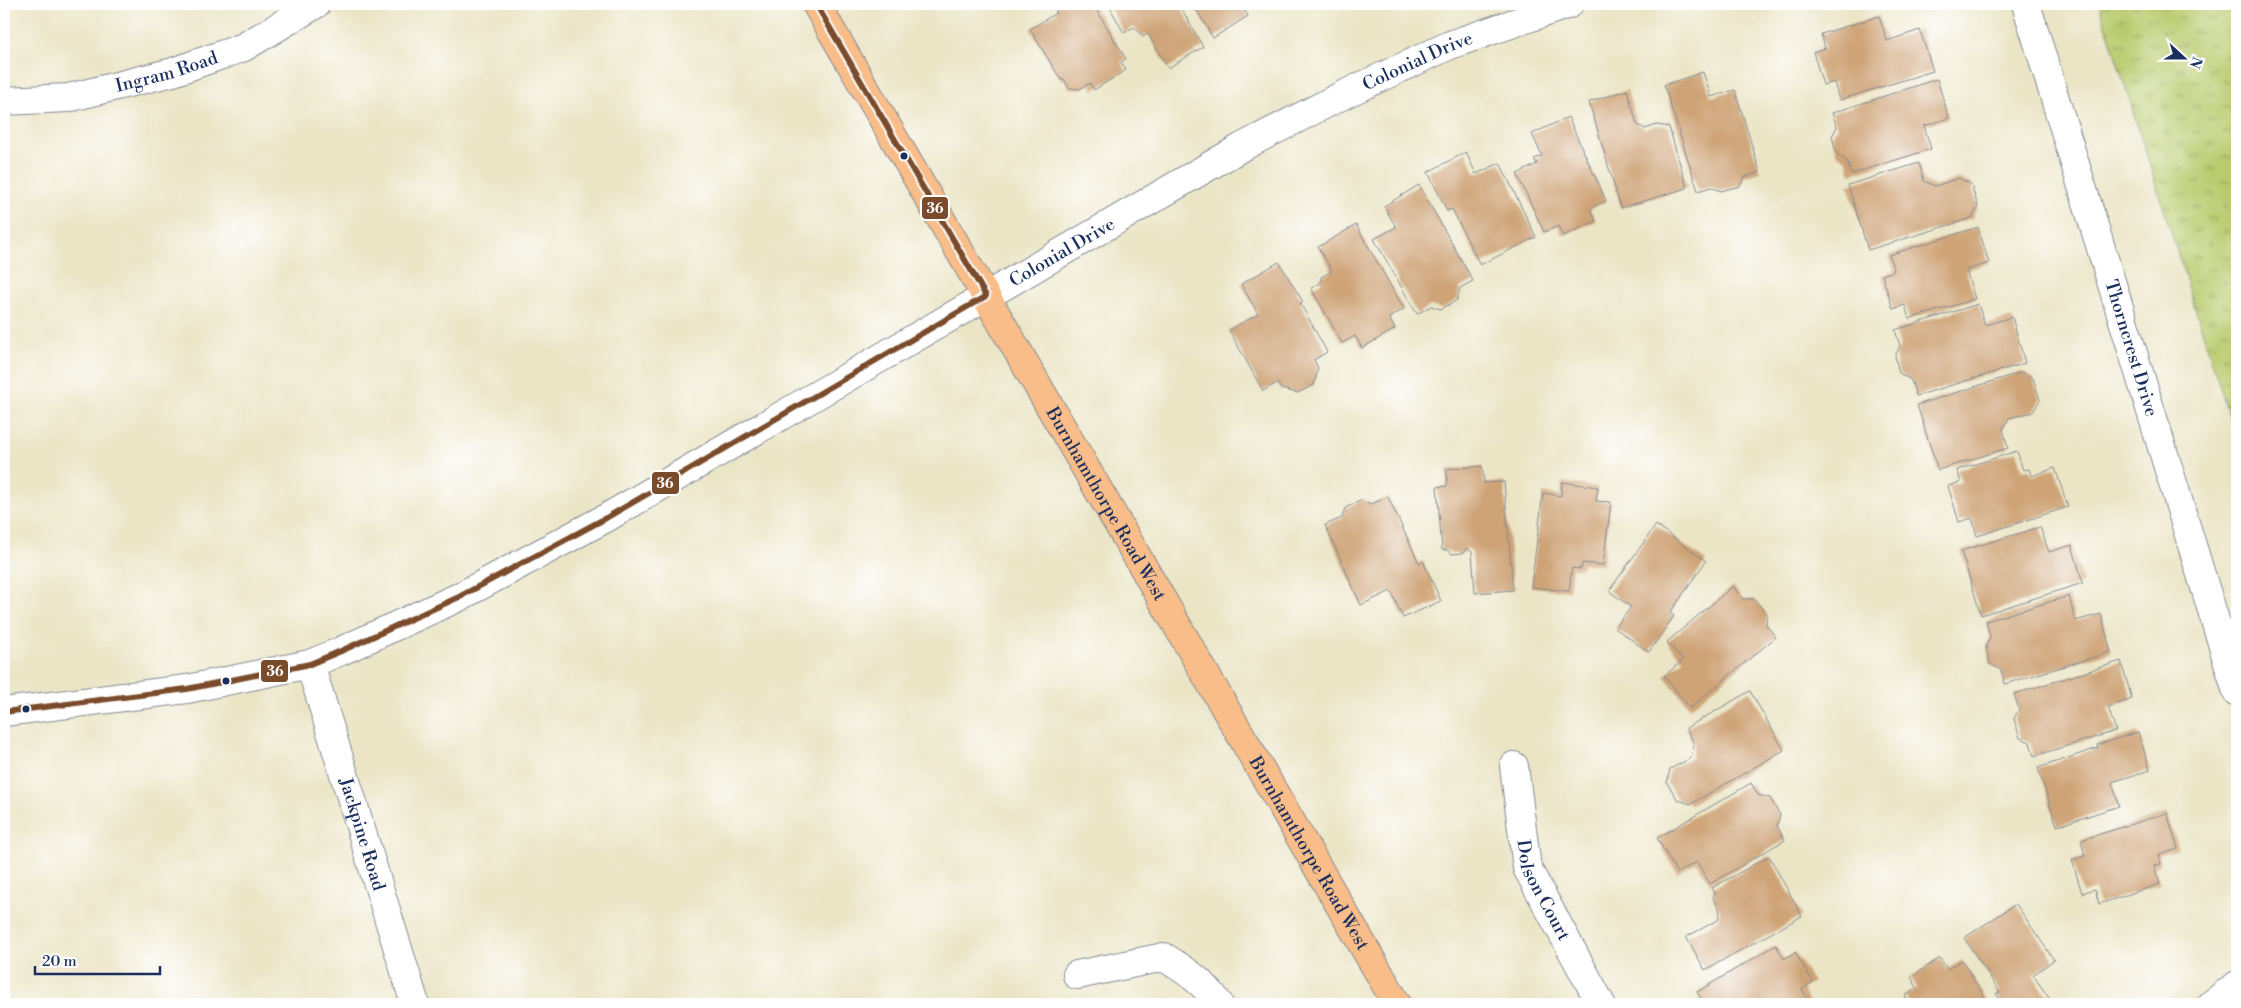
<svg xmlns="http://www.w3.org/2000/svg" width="2241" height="1008" font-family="'Libre Bodoni',serif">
  <defs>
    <pattern id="grass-tufts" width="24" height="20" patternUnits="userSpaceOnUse" patternTransform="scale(1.25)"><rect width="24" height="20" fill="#bacb6d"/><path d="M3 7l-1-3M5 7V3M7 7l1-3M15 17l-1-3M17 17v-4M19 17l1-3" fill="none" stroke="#96a55d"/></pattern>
  </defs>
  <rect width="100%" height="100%" fill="#fff"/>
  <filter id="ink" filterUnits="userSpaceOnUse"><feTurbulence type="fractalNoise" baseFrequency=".02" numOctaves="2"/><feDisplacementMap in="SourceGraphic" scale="10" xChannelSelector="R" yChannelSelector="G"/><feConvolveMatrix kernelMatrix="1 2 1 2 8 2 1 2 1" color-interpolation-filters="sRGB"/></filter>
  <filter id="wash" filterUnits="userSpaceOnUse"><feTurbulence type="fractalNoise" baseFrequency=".0096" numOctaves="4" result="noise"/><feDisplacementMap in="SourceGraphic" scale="20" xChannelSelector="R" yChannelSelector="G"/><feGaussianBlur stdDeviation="1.12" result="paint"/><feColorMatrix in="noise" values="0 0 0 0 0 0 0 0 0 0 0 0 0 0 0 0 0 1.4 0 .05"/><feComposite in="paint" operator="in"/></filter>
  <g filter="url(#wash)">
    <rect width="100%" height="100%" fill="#ebe5c6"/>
    <path fill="url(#grass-tufts)" stroke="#6a7d66" d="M2099,4h138v437z"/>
    <g id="blocks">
      <path fill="#cea376" d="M1063,4h30l33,55 -5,3 5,8 -32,20 -4,-7 -10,6 -11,-1 -5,-9 -3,1 -31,-51 26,-16 1,-6z
        M1108,4h71l24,43 -35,21 -20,-34 -5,3 -9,-10 -10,6z
        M1193,4h48l7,12 -35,22z
        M1879,16l8,25 33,-11 13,41 -94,29 -5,-18 -11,3 -10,-33 12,-4 -4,-14z
        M1703,72l8,25 24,-7 25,82 -15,5 -5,9 -19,5 -10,-4 -13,4 -34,-106z
        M1937,79l12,39 -25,8 7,23 -80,25 -4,-13 -11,-8 -4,-17 5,-9 -5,-14z
        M1627,90l10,34 8,5 12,-4 12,2 18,61 -66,20 -32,-106z
        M1568,117l38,84 -16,8 6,12 -33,15 -5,-10 -14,6 -27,-58 20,-10 -3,-5 8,-3 -10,-22z
        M1466,152l10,22 24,-11 36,74 -56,28 -28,-56 -5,2 -19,-39z
        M1919,163l5,18 11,5 24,-8 12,6 7,23 -6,11 -104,32 -20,-65z
        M1419,185l54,96 -13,7 -3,12 -16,9 -10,-3 -14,8 -43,-75 22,-12 -12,-21z
        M1356,225l48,84 -15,9 6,11 -33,19 -7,-12 -13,7 -31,-55 10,-5v-6l11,-6 -14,-24z
        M1978,227l11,36 -23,7 9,29 -66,20 -4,-14 -12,4 -11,-34 12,-4 -5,-16z
        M1279,262l24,40 -3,1 27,49 -13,8 4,8 -4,17 -17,8 -16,-4 -4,-6 -14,8 -34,-61 29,-16 -17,-30z
        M1978,304l7,21 27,-8 13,46 -109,33 -5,-16 -12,-7 -4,-17 5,-10 -5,-16z
        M2022,372l11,6 7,22 -7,12 -24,6 -6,11 5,19 -70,22 -21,-65z
        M2017,451l6,19 6,-1 3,7 23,-8 13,39 -91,29 -5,-18 -13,4 -11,-36 13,-4 -4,-12z
        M1482,466l2,17 20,-1 9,108 -38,3 -3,-41 -5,-4 -4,5 -11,1 -5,-4h-5l-5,-63 10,-1v-17z
        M1562,482l36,5 -2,14 15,1 -8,63 -21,-2 -1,6 -9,-1 -3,23 -38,-4 12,-94 18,3z
        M1388,497l31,66 4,-2 18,40 -38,17 -12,-27 -30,14 -36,-80 17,-7 3,-10 17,-8 9,4z
        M1656,525l50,36 -36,52 4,3 -25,36 -34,-24 16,-21 -22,-16z
        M2040,527l9,25 23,-7 11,38 -102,32 -20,-64z
        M1733,586l10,13h11l13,15 -1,11 10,12 -86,71 -26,-32 19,-16 -16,-18z
        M2069,596l6,25 26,-7 10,38 -106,32 -4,-14 -11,-6 -4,-18 4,-9 -4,-16z
        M2121,661l11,38 -24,8 8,24 -82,25 -4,-14 -10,-4 -6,-19 5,-10 -5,-15z
        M1750,691l34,59 -93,54 -13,-4 -11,-17 3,-14 21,-11 3,-14 -8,-16z
        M2138,732l12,38 -38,12 7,24 -62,20 -19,-58 60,-20 -1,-3z
        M1751,783l7,12 12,3 10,17 -3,11 8,14 -75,44 -13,-22 -20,11 -20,-35z
        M2167,813l11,36 -19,6 2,9 -7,2 6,18 -61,20 -4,-15 -13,4 -10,-33 13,-4 -4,-16z
        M1769,856l33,60 -97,54 -19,-33 32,-17 2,-10 -7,-12 2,-5 -3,-5z
        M2016,904l38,56 -21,15 20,29h-49l-8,-10 4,-2 -36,-54z
        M1776,945l8,14 11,-7 18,30 -11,7 7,13 -4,2h-101l-7,-12z
        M1940,958l7,11 15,-9 27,44h-79l-5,-8 12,-8 -6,-11z"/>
    </g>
  </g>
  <g filter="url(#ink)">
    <use href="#blocks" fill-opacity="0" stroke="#838a92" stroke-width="1"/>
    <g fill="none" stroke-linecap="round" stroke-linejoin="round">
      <defs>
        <g id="minor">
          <path id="s1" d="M2026,4l211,688"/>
          <path id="s2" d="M4,101l64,-3 105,-26 71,-25 72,-43"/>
          <path id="s3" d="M310,664l105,340"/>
          <path id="s4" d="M4,712l183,-23 123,-25 31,-13 118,-54 147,-79 636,-371 103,-53 105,-49 119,-41"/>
          <path id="s5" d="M1514,766l13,102 74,136"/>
          <path d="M1077,975l87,-18c21,13 41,26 55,47"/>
          <path d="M2212,1004l25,-19"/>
        </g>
        <g id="major">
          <path id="s6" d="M816,4l581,1000"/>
        </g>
      </defs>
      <use href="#minor" stroke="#838a92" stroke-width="30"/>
      <use href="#major" stroke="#838a92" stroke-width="30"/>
      <use href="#minor" stroke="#fff" stroke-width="28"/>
      <use href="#major" stroke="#f8bd89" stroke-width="28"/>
      <defs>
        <path id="bus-1" d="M4,712l183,-23 123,-25 31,-13 118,-54 147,-79 380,-222 -170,-292"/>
      </defs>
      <use href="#bus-1" stroke="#fff" stroke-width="10"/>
      <use href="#bus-1" stroke="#7a4b2a" stroke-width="6"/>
    </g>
  </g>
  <g fill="#1b2f5e" stroke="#fff" stroke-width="2">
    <circle cx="904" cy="156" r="4.5"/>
    <circle cx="226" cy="681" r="4.5"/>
    <circle cx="26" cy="709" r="4.5"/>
  </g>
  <g text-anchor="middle" stroke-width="5" stroke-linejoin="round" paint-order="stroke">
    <g font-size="18" fill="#1b2f5e" stroke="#fff">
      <text dy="6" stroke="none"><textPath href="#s4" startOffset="1572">Colonial Drive</textPath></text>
      <text dy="6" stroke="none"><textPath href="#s2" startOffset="166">Ingram Road</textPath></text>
      <text dy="6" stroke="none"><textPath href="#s4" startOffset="1168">Colonial Drive</textPath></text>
      <text dy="6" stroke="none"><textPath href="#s1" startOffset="360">Thorncrest Drive</textPath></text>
      <text dy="6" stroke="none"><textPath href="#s6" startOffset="578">Burnhamthorpe Road West</textPath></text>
      <text dy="6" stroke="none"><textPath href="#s3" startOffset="178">Jackpine Road</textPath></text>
      <text dy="6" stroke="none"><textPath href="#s6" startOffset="982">Burnhamthorpe Road West</textPath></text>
      <text dy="6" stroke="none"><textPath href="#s5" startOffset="129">Dolson Court</textPath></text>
    </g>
  </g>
  <g stroke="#fff" stroke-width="2">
    <rect x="921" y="196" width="28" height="24" rx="5" fill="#7a4b2a"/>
    <rect x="651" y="471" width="29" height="24" rx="5" fill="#7a4b2a"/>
    <rect x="260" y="659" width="29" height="24" rx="5" fill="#7a4b2a"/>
  </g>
  <g font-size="14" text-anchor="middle" font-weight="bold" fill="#fff">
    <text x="935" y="213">36</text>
    <text x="665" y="488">36</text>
    <text x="275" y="676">36</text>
  </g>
  <rect width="2241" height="1008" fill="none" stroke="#fff" stroke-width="20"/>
  <g transform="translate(2184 58) rotate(111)" stroke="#ffffff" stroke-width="4" paint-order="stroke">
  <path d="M0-4L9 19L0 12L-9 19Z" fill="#1b2f5e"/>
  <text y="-8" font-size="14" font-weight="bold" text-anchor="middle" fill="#1b2f5e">N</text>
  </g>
  <path d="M35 966v8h125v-8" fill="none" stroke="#1b2f5e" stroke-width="2.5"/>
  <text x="42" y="966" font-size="15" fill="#1b2f5e" stroke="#ffffff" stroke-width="4" paint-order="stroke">20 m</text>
</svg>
